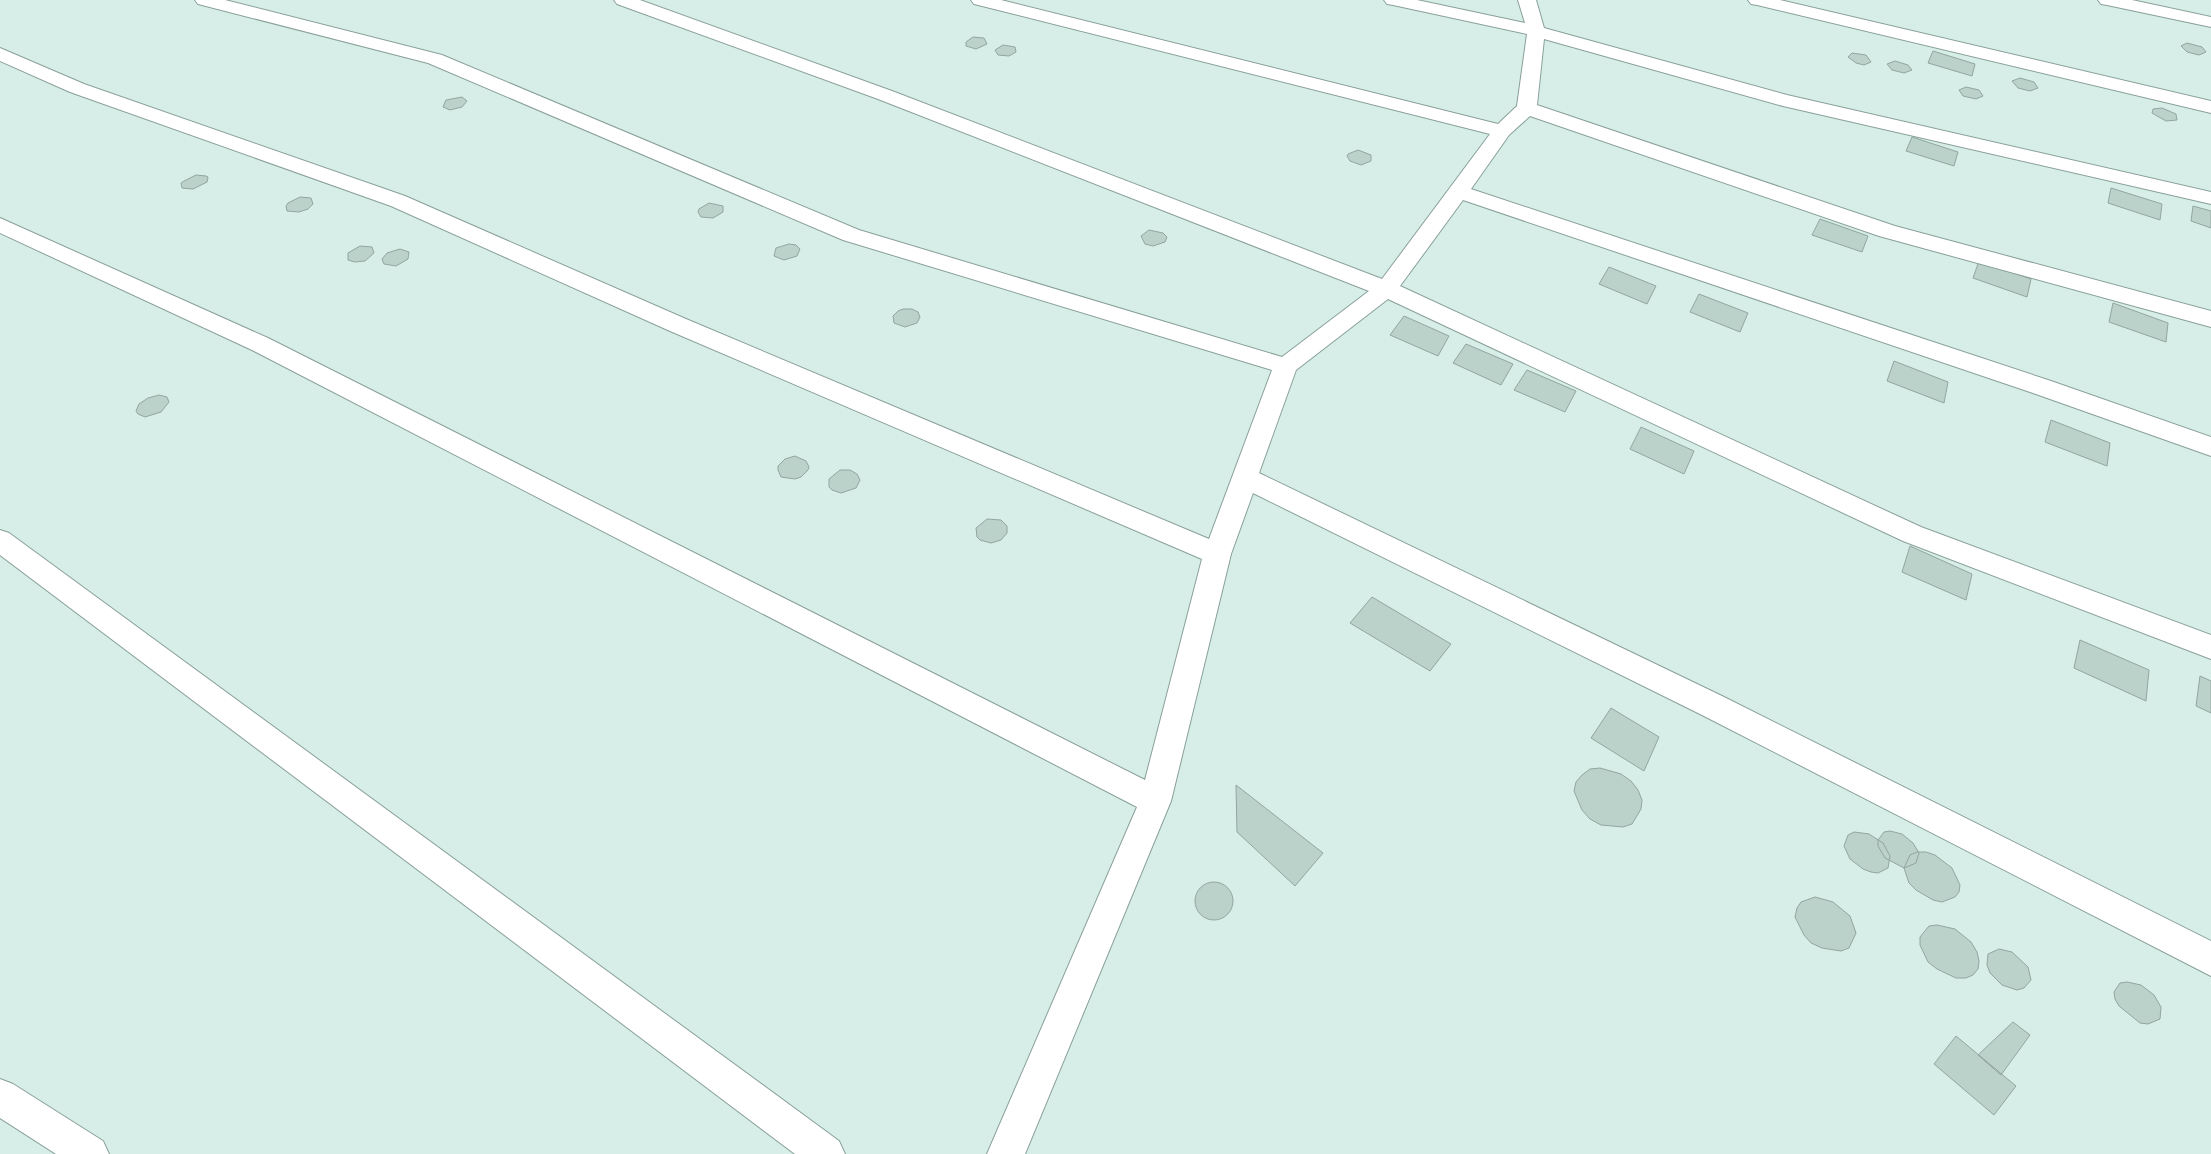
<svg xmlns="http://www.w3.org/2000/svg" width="2211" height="1154" font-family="'Source Sans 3',sans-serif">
  <rect width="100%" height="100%" fill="#d6eee7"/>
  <path fill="#bbd2cb" stroke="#90a69f" d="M973,37l11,1 3,6 -11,5 -10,-3v-4z
    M2187,43l15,4 4,5 -7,3 -12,-3 -6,-6z
    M1003,45l12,2 1,5 -7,4 -11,-1 -3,-5z
    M1933,51l42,13 -3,12 -44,-13z
    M1852,53l14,2 5,7 -7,3 -8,-2 -8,-6z
    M1895,61l13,4 4,5 -8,3 -12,-3 -5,-6z
    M2020,78l14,4 4,6 -8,3 -12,-3 -6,-7z
    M1966,87l13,3 4,6 -7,3 -13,-3 -4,-6z
    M462,97l5,4 -5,6 -12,3 -7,-3 3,-7z
    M2162,108l14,6 1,6 -11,1 -14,-8 1,-4z
    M1912,137l46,15 -4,14 -48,-15z
    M1358,150l13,5v6l-10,4 -11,-4 -3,-5 1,-2z
    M196,175l10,1 2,1 -1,5 -14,7 -11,-1 -1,-5 3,-2z
    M2111,188l51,16 -2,16 -52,-17z
    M300,197l11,1 2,6 -5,5 -9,3 -12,-1 -1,-5 2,-3z
    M709,203l14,3v6l-10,6 -12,-1 -3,-5 1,-3z
    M2193,206l18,5v17l-20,-7z
    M1820,219l48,17 -6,16 -50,-17z
    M1149,230l14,3 4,4 -2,5 -12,4 -8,-2 -4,-8z
    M789,244l7,1 4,4 -3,7 -13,4 -10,-4 2,-8z
    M360,246l12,1 2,6 -9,8 -10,1 -7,-2v-7z
    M400,249l9,3 -1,7 -12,7 -12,-2 -2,-5 5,-6z
    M1979,261l52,18 -4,18 -54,-19z
    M1609,267l47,19 -9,18 -48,-20z
    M1699,294l49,19 -8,19 -50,-20z
    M2113,303l55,20 -2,19 -57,-20z
    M903,309h9l6,3 2,5 -3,6 -12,4 -11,-4 -1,-7 5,-5z
    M1404,316l45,20 -11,20 -48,-21z
    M1466,344l47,20 -12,21 -48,-22z
    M1894,361l54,21 -4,21 -57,-22z
    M1527,370l49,21 -11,21 -51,-22z
    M159,395l8,2 2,5 -8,10 -16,5 -7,-3 -2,-3 3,-7 9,-6z
    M2051,420l59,23 -3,23 -62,-24z
    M1641,427l53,24 -10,23 -54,-25z
    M795,456l11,5 3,6 -1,3 -7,7 -6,2 -14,-2 -3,-7v-4l7,-7z
    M840,470h10l7,4 3,6 -4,8 -15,5 -9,-3 -3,-3v-8z
    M987,519l14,1 6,6v7l-6,7 -10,3 -11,-3 -3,-3 -1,-9z
    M1910,546l62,28 -6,26 -64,-28z
    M1372,597l79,47 -21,27 -80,-48z
    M2080,640l69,30 -3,31 -72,-33z
    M2200,676l11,5v32l-15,-7z
    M1611,708l48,29 -15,34 -53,-33z
    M1600,768l21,6 10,7 7,9 4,10 -1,9 -9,15 -9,3 -22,-2 -11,-6 -8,-9 -8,-19 2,-9 6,-7 8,-6z
    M1236,785l87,68 -28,33 -58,-54z
    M1890,831l12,3 11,9 6,10 -3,10 -12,5 -19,-10 -7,-12v-6l6,-8z
    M1854,832l15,2 14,9 7,13 -2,12 -10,5 -7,-1 -8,-3 -13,-10 -6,-13 4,-11z
    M1917,852h9l9,3 17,13 8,17 -1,7 -4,5 -13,5 -9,-2 -17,-10 -7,-7 -5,-15 6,-13z
    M1195 901a19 19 0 1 1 38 0a19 19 0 1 1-38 0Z
    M1815,897l18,5 17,14 6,17 -7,15 -8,3 -19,-3 -11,-5 -7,-8 -9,-18 2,-9 4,-6z
    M1937,925l18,4 16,13 6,10 2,9 -1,8 -5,6 -7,3h-10l-19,-9 -9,-7 -8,-17v-8l9,-11z
    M1999,949l13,3 16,15 3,13 -7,8 -7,2 -15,-5 -12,-12 -3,-8 1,-11z
    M2127,982l14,3 13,10 7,12 -1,12 -12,5 -8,-1 -21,-17 -4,-7 -1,-7 6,-9z
    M2013,1022l17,13 -29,40 -23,-20z
    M1956,1036l60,50 -22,29 -60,-51z"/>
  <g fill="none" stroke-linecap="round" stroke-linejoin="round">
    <defs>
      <path id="street" d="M195,0h30l217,55 417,175 423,127 87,-66 -491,-192 -261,-95 -3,-4h26l252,91 490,188 108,-145 -516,-130 -3,-4h30l497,124 19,-18 10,-72 -134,-29 -6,-1 -3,-4h33l108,23 -7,-23h18l8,28 243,67 424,97v12l-428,-98 -239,-67 -7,66 358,121 316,85v16l-332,-91 -349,-120 -21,19 -38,54 580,192 160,56v19l-178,-63 -570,-193 -63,86 521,241 290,108v24l-308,-118 -515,-242 -92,71 -37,103 465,224 487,244v35l-509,-261 -449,-222 -22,61 -60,247 -146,353h-38l150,-347 -885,-457 -252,-117v-15l268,120 877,442 57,-221 -532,-228 -279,-125 -321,-114 -70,-31v-13l84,36 321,112 281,123 523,220 63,-169 -429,-130 -415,-177 -230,-59z
        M1748,0h32l431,101v12l-454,-108 -6,-1z
        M2098,0h34l79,17v10l-104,-22 -6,-1z
        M0,530l9,3 830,608 6,13h-50l-795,-599z
        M0,1079l13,5 90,57 6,13h-53l-56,-36z"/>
    </defs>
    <use href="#street" stroke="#89a099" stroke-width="2"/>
    <use href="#street" fill="#fff" fill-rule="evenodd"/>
  </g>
</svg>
